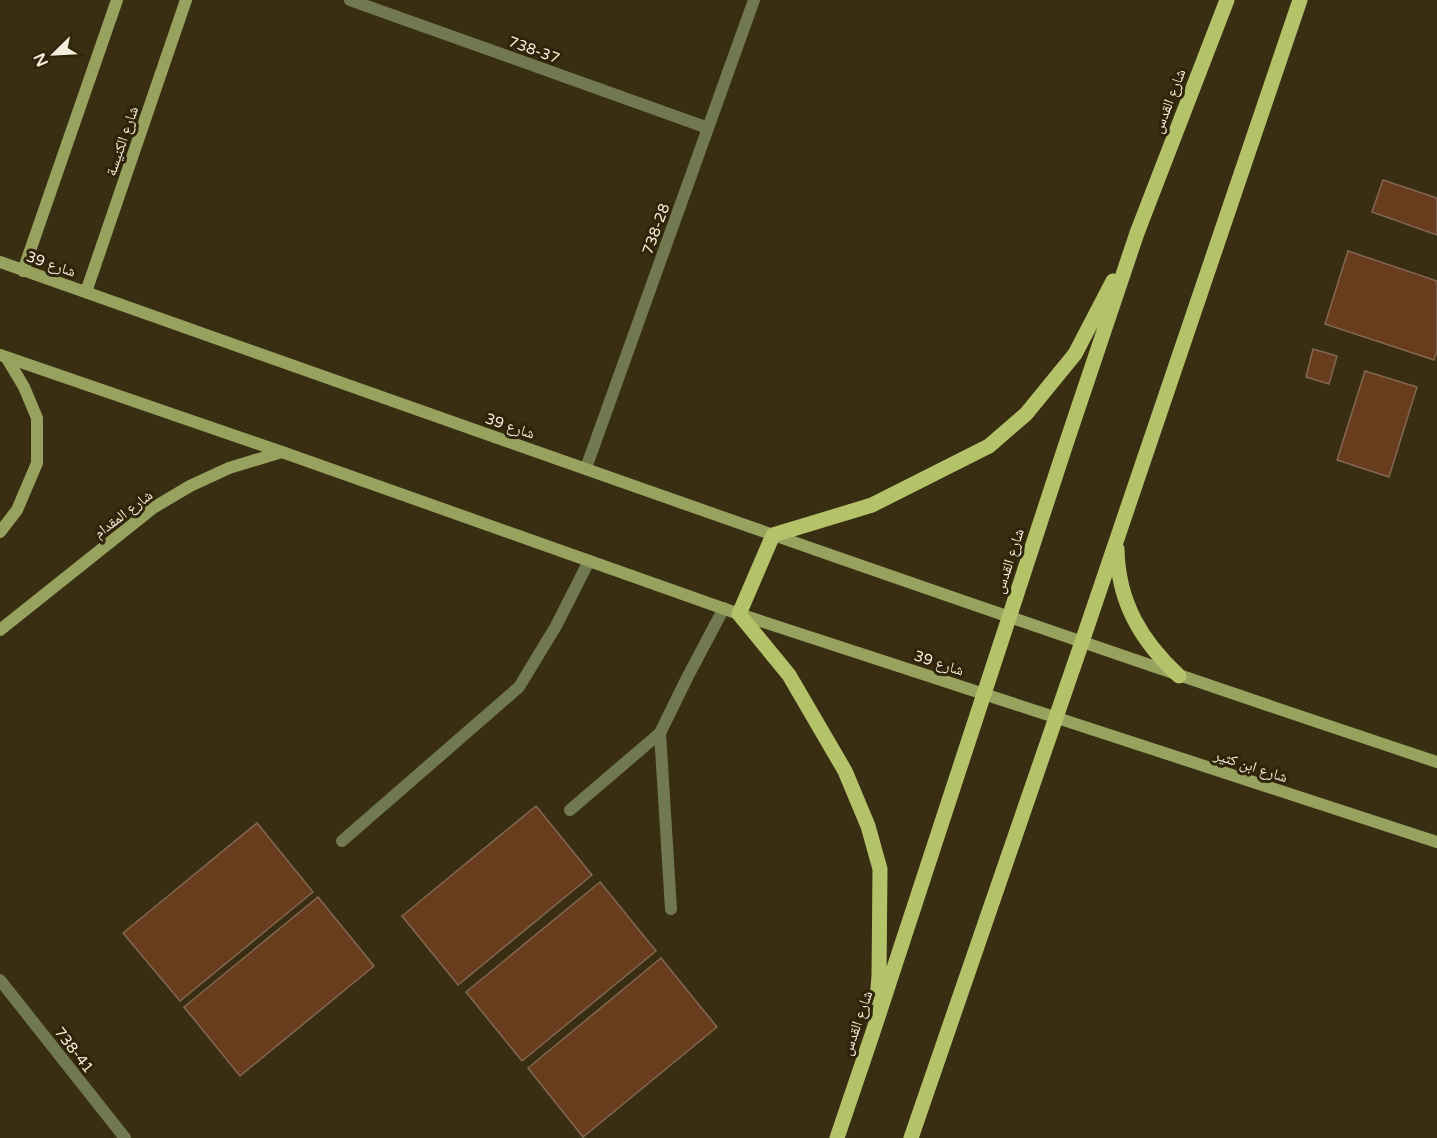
<svg xmlns="http://www.w3.org/2000/svg" width="1437" height="1138" font-family="'Varela Round','Noto Naskh Arabic',sans-serif">
  <rect width="100%" height="100%" fill="#392d12"/>
  <path fill="#673d1d" stroke="#826754" stroke-width="1.5" d="M1383,180l54,18v37l-65,-23z
    M1348,251l89,30v70l-3,9 -109,-36z
    M1313,349l24,7 -8,28 -23,-7z
    M1365,371l52,16 -28,90 -52,-17z
    M536,806l56,69 -134,110 -56,-69z
    M257,823l56,69 -133,109 -57,-68z
    M600,882l56,69 -134,110 -56,-69z
    M318,897l56,69 -134,110 -56,-69z
    M661,958l56,69 -134,110 -55,-69z"/>
  <g fill="none" stroke-linecap="round" stroke-linejoin="round">
    <path stroke="#717950" stroke-width="12" d="M570,810l90,-77
      M342,841l177,-154 37,-61 33,-65
      M671,909l-11,-176 28,-57 36,-68"/>
    <path stroke="#717950" stroke-width="12" d="M350,0l358,128
      M586,468l168,-468
      M0,980l125,158"/>
    <path stroke="#97a25f" stroke-width="12" d="M0,262c478,169 956,340 1437,500
      M23,271l94,-271
      M86,292l100,-292
      M0,355l282,97 457,162 698,228
      M0,532l17,-22 20,-47v-45l-13,-31 -18,-30
      M0,630l153,-122 37,-22 39,-18 53,-16"/>
    <path stroke="#b4c26a" stroke-width="15" d="M1117,549c1,53 24,92 62,127
      M877,999l2,-23 1,-107 -12,-43 -23,-55 -56,-96 -50,-61 34,-79 99,-30 117,-59 37,-32 49,-60 38,-73
      M837,1138l36,-106 193,-588 71,-211 90,-233
      M911,1138l171,-496 218,-642"/>
  </g>
  <g text-anchor="middle" stroke-width="6" stroke-linejoin="round" paint-order="stroke">
    <g font-size="15" fill="#f5eede" stroke="#2f2408">
      <text transform="translate(534 50) rotate(20)" y="5">738-37</text>
      <text transform="translate(1169 101) rotate(-69)" y="5">شارع القدس</text>
      <text transform="translate(122 141) rotate(-71)" y="5">شارع الكنيسة</text>
      <text transform="translate(656 229) rotate(-70)" y="5">738-28</text>
      <text transform="translate(51 264) rotate(19)" y="5">شارع 39</text>
      <text transform="translate(510 426) rotate(19)" y="5">شارع 39</text>
      <text transform="translate(123 514) rotate(-37)" y="5">شارع المقدام</text>
      <text transform="translate(1009 561) rotate(-72)" y="5">شارع القدس</text>
      <text transform="translate(939 663) rotate(18)" y="5">شارع 39</text>
      <text transform="translate(1251 766) rotate(18)" y="5">شارع ابن كثير</text>
      <text transform="translate(857 1023) rotate(-71)" y="5">شارع القدس</text>
      <text transform="translate(74 1050) rotate(52)" y="5">738-41</text>
    </g>
  </g>
  <g transform="translate(54 54) rotate(246)" stroke="#2f2408" stroke-width="4.5" paint-order="stroke">
  <path d="M0-4.5L10 22L0 15L-10 22Z" fill="#f5eede"/>
  <text y="-9" font-size="16" font-weight="bold" text-anchor="middle" fill="#f5eede">N</text>
  </g>
</svg>
